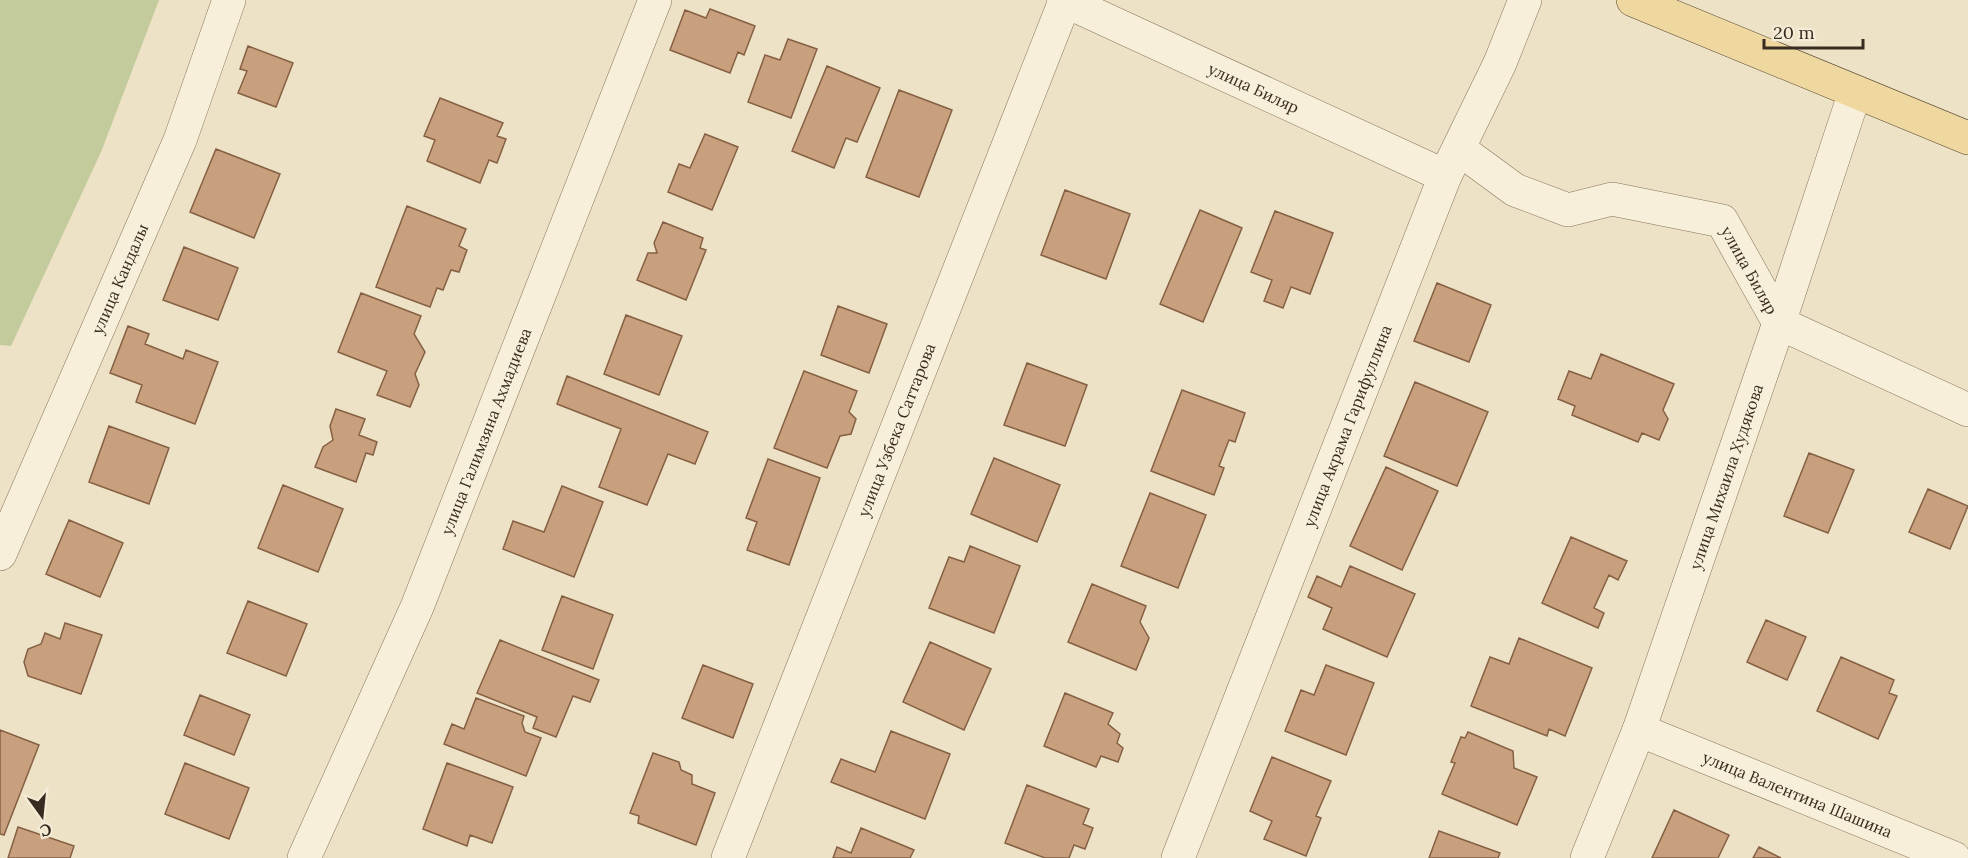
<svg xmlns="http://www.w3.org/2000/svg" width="1968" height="858" font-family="Lora,serif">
  <rect width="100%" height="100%" fill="#ede2c6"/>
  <path fill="#c3ca9b" d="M0,0h159l-58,152 -90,194 -11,-1z"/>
  <path fill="#c9a07e" stroke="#856043" stroke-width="1.5" d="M710,9l45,17 -11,29 -6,-3 -8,21 -60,-23 15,-40 21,8z
    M788,39l29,10 -26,69 -43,-16 17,-47 15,5z
    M248,46l45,17 -17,44 -38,-14 9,-22 -7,-2z
    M827,66l53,22 -23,54 -11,-4 -12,30 -42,-17z
    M899,90l53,20 -33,87 -53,-20z
    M440,98l63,25 -6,13 9,3 -9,24 -8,-3 -9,23 -53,-22 8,-21 -11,-4z
    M705,134l33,13 -26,63 -44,-18 11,-28 11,4z
    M216,149l64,25 -26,64 -64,-26z
    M1065,190l65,24 -24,65 -65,-24z
    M407,206l59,23 -7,17 8,4 -8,22 -8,-2 -8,20 -6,-2 -7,19 -54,-20z
    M1200,210l42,18 -39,94 -43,-18z
    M1275,211l58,22 -23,61 -19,-7 -8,21 -19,-7 8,-21 -21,-8z
    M663,222l40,16 -3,10 6,2 -20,50 -49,-20 11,-27h9l-3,-10z
    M184,247l54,21 -20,52 -55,-20z
    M1437,283l54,22 -22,57 -55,-21z
    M361,293l60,23 -7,18 11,18 -10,22 4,11 -9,22 -33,-12 10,-24 -49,-19z
    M838,306l49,18 -18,49 -48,-18z
    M626,315l56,21 -23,59 -55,-21z
    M128,326l21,8 -4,10 38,15 3,-9 32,12 -23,62 -59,-22 6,-17 -32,-12z
    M1601,354l73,30 -11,26 5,9 -9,21 -17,-7 -4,9 -66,-27 3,-9 -17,-7 11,-28 22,8z
    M1027,363l60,22 -22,61 -61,-21z
    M804,371l53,20 -8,21 7,7 -5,15 -11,2 -13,32 -53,-20z
    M567,376l141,56 -13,32 -27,-10 -21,51 -48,-18 22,-58 -64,-25z
    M1415,382l73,30 -31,74 -73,-30z
    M1182,390l63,23 -10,29 -6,-2 -10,26 5,2 -10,27 -63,-24z
    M336,409l29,10 -6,16 18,7 -4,13 -7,-2 -10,29 -41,-15 8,-20 10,-7 -3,-14z
    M109,426l60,22 -20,56 -60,-22z
    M1809,453l45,17 -26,63 -44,-17z
    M994,458l66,27 -23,57 -66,-28z
    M768,459l52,19 -31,87 -42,-15 10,-28 -11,-4z
    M1386,467l52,24 -36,79 -52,-24z
    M283,485l60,24 -25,63 -60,-24z
    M562,486l41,16 -29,75 -71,-28 10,-28 31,11z
    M1928,489l40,17 -18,43 -41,-17z
    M1150,493l56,22 -28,73 -57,-22z
    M69,520l54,23 -23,54 -54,-23z
    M1571,537l56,24 -9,19 -9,-5 -15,33 10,5 -6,15 -56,-25z
    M970,546l50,20 -26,67 -65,-25 20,-51 15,5z
    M1350,566l65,28 -28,63 -64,-28 9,-21 -24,-11 9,-21 24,11z
    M1092,584l54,22 -6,16 9,16 -13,32 -68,-28z
    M562,596l51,19 -20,54 -51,-19z
    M248,601l59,23 -21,52 -59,-23z
    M1766,620l40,17 -19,43 -40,-18z
    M65,623l37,12 -21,59 -53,-18 -4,-14 4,-13 13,-5 4,-11 15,6z
    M1519,638l73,30 -27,68 -16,-7 -2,7 -76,-30 19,-49 19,7z
    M500,640l99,40 -9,22 -17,-6 -17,41 -23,-9 4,-11 -60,-24z
    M930,642l61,27 -27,61 -61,-28z
    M1841,657l53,23 -5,13 8,3 -19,43 -61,-28z
    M703,665l50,19 -20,54 -51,-20z
    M1326,665l48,18 -28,72 -61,-24 16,-41 13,5z
    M1065,693l48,20 -5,11 12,10 -3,9 6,5 -5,14 -17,-6 -5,11 -52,-21z
    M200,695l50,20 -16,40 -50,-20z
    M476,698l48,18 -2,7 3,9 16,6 -15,38 -82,-32 8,-20 12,5z
    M0,730l39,15 -35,90 -4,-1z
    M891,731l59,23 -25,65 -94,-37 10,-23 34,13z
    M1468,732l45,19 1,17 23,9 -20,48 -75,-31 13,-31 -4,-1 10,-25 4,1z
    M653,753l26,9 2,8 11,5v9l23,9 -19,52 -58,-22 1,-7 -9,-3z
    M1272,757l59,24 -15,35 5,2 -15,38 -42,-17 8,-18 -22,-10z
    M185,763l64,25 -20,51 -64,-25z
    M447,763l66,24 -21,56 -22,-8 -3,11 -44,-17z
    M1027,785l62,24 -6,15 10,4 -8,21 -11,-4 -5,13h-24l-40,-15z
    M1674,810l55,25 -11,23h-66z
    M18,827l56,19 -4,12h-62z
    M861,828l53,22 -4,8h-77l4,-11 14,6z
    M1439,831l61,22 -2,5h-69z
    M1759,847l22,11h-28z"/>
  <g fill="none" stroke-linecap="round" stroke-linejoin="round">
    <defs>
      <g id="minor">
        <path id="s1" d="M1063,0l382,176"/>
        <path id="s2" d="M1459,149l56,41 53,20 44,-11 110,22 57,102 189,87"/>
        <path id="s3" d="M0,554l180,-414 49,-140"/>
        <path id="s4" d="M1639,730l315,128"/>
        <path id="s5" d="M304,858l113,-251 238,-607"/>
        <path id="s6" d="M728,858l337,-857"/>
        <path id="s7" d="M1178,858l267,-682 55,-113 25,-63"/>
        <path id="s8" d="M1587,858l52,-128 140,-407 76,-231"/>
      </g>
      <path id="major" d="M1633,0l335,138"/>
    </defs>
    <use href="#minor" stroke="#87755d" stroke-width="34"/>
    <use href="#major" stroke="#554331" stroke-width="34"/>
    <use href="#minor" stroke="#f7efd9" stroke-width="33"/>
    <use href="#major" stroke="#eed8a0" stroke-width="33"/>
  </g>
  <g text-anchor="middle" stroke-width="5" stroke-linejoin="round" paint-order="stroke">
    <g font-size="16" fill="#382c20" stroke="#f4ecd6">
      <text dy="6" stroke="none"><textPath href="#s1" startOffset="210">улица Биляр</textPath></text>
      <text dy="6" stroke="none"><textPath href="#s2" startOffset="340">улица Биляр</textPath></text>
      <text dy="6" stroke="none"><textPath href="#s3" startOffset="300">улица Кандалы</textPath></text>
      <text dy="6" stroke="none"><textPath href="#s7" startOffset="464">улица Акрама Гарифуллина</textPath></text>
      <text dy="6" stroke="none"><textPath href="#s6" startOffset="460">улица Узбека Саттарова</textPath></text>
      <text dy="6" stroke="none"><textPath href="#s5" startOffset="464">улица Галимзяна Ахмадиева</textPath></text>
      <text dy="6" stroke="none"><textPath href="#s8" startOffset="406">улица Михаила Худякова</textPath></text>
      <text dy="6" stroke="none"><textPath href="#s4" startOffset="171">улица Валентина Шашина</textPath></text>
    </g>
  </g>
  <g transform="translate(42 816) rotate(165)" stroke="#f4ecd6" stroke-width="4.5" paint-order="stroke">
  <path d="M0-4.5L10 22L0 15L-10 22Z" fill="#382c20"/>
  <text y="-9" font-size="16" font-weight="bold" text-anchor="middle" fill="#382c20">С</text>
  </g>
  <path d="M1764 39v9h99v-9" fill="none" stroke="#382c20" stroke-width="3"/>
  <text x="1773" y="39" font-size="18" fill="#382c20" stroke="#f4ecd6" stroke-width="4.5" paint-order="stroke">20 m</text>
</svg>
